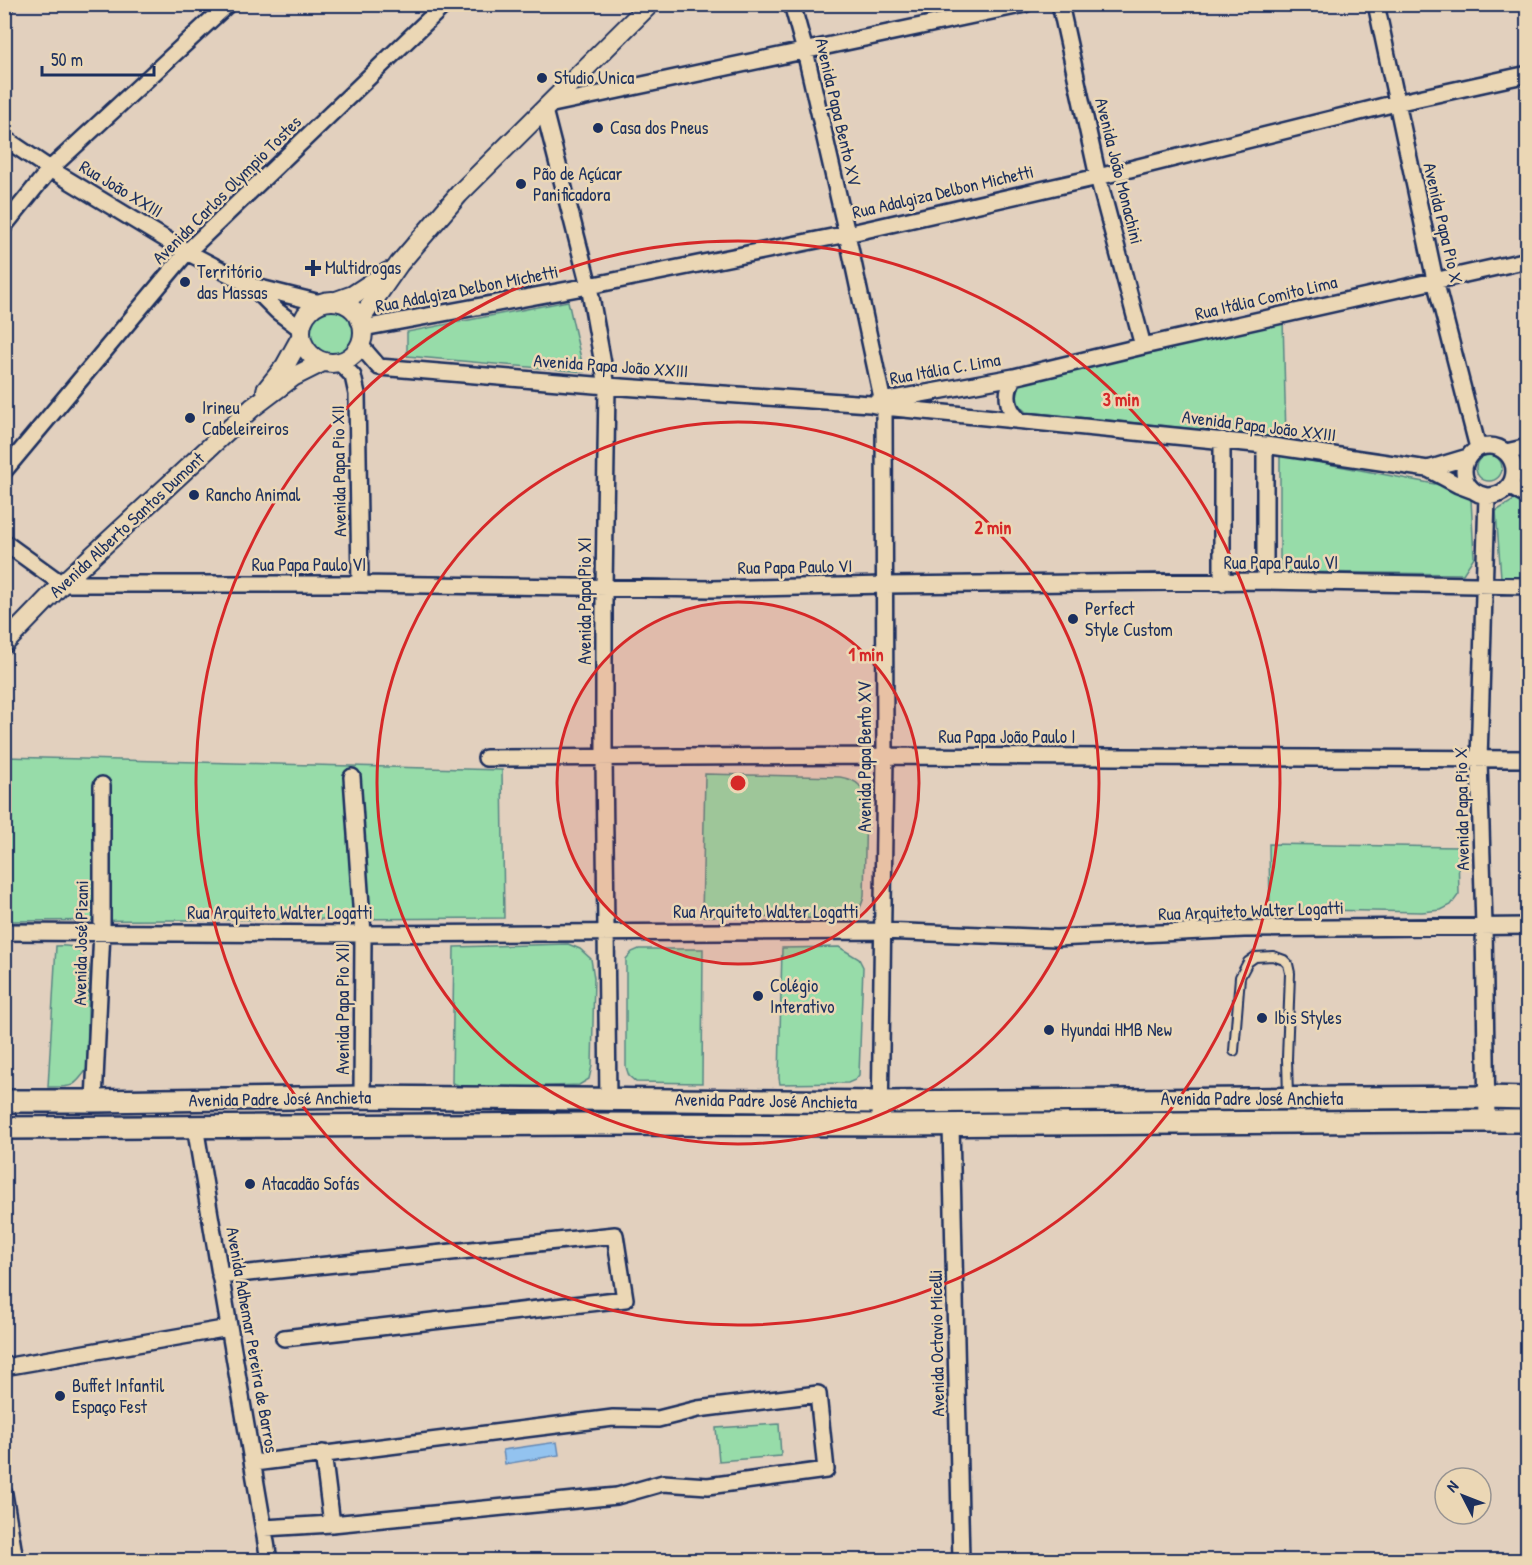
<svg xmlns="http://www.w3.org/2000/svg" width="1532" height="1565" font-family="'Patrick Hand',sans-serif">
  <rect width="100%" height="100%" fill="#e2d0be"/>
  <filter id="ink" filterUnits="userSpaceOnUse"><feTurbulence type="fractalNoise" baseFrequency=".0167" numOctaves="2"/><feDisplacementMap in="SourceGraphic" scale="12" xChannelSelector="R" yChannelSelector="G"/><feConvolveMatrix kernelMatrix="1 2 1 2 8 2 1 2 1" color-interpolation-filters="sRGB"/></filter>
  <g filter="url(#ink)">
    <path fill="#97dca9" stroke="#598684" stroke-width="1.5" d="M568,301l16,71 -177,-16v-24z
      M308 332a23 23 0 1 1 46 0a23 23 0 1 1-46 0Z
      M1283,319l3,119 -260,-26c-11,-9 -13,-19 -4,-31z
      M1476 468a13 13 0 1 1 26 0a13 13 0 1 1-26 0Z
      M1280,455l176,33 15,11 3,58 -11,17 -183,-2z
      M1514,500l13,5v72h-26l-5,-66z
      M5,757l497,13 2,148 -499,3z
      M705,774l135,3c18,3 24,9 26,28l-2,91c-3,14 -7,18 -21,23l-141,-3z
      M1269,844l189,3 1,47 -8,11 -10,5 -19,2 -152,-3z
      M568,944l12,5 11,10 3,19 -2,88 -3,13 -10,6 -49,2h-65l-13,-4 2,-136z
      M56,946c20,-1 24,2 33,20l-2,103c-14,20 -16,18 -39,18z
      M839,947l20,12 4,8 -4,108 -4,5 -7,3 -68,1 -1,-6 3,-130z
      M639,949h64l-1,134 -66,-1 -7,-6 -3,-9v-108l6,-7z
      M779,1424l2,32 -62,5 -3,-33z"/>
    <path fill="#93c3ef" stroke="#6388b5" stroke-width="1.5" d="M557,1442l2,13 -54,9 -2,-14z"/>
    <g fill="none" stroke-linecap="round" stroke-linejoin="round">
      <defs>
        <path id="service" d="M1234,1051l6,-74 8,-15 7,-5 18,-1 11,4 4,4 2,9 -3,86 1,38"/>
        <path id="minor" d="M792,4l13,47 42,183 37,173 1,349 -5,369
          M1060,4l38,173 45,169
          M1376,4l59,276 43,168
          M4,6l2,-2
          M548,105l477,-101
          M544,110l45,176 18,100 -3,202v170l4,341
          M4,138l46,31 137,83 65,34 68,17
          M4,226l46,-57 178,-165
          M252,286l25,25 24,18
          M363,328l226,-42 258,-52 251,-57 298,-74 132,-29
          M360,345l19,22 228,19 263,18 14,3 381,38 163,24 30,16 16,6
          M339,362l14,14 4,18 3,190
          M1014,377c-9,15 -8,31 5,43
          M877,402l137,-25 129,-31 385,-86
          M1222,440v143
          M1265,445v136
          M1464 471a25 25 0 1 1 50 0a25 25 0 1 1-50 0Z
          M1506,452l22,-5
          M1428,469l40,-12
          M4,471l183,-219 258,-248
          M1509,486l19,11
          M4,542l58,42h298l351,5 174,-4 380,-4 263,5
          M486,758l399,-2 643,3
          M352,777l11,157 -1,163
          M4,932l359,2 519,-3 174,7 188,-9 284,-3
          M94,1101l8,-170v-146
          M1487,1121l-3,-195 -5,-166 8,-264
          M951,1125l10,435
          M195,1126c24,145 50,290 74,434
          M220,1276l395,-41 10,64 -341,39
          M4,1367l225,-39
          M323,1453l9,71
          M254,1463l359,-45 45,1 40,-10 120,-15 8,76 -118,16 -45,-3 -46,13 -285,28 -68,4
          M4,1494l11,66"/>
        <path id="tertiary" d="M336,301l17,-6 35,-23
          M301 332a31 31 0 1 1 62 0a31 31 0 1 1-62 0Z
          M360,320l39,-56 60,-70 191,-190
          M266,390l19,-24 16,-29
          M4,644l58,-60 190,-176 41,-31 30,-15"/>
        <path id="secondary" d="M4,1101h90l268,-4 519,5 605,-5 42,1
          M4,1128l577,-4 319,1 541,-4h87"/>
      </defs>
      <use href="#service" stroke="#1b2f5e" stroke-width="12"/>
      <use href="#minor" stroke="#1b2f5e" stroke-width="20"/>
      <use href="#tertiary" stroke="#1b2f5e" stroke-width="22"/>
      <use href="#secondary" stroke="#1b2f5e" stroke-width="26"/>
      <use href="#service" stroke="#ebd7b5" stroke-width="8"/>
      <use href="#minor" stroke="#ebd7b5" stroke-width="15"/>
      <use href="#tertiary" stroke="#ebd7b5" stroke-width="18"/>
      <use href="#secondary" stroke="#ebd7b5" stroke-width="21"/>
    </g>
  </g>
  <circle cx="738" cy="783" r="181" fill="#d62828" fill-opacity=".12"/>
  <g fill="none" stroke="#d62828" stroke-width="3">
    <circle cx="738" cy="783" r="181"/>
    <circle cx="738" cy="783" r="361"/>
    <circle cx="738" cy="783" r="542"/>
  </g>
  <g fill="#1b2f5e" stroke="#ebd7b5" stroke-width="2">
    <circle cx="542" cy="78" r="6"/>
    <circle cx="598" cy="128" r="6"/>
    <circle cx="521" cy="184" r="6"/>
    <path d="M310 259h6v6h6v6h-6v6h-6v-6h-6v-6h6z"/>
    <circle cx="185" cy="282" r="6"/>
    <circle cx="190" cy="418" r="6"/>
    <circle cx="194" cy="495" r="6"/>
    <circle cx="1073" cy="619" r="6"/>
    <circle cx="758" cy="996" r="6"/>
    <circle cx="1262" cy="1018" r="6"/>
    <circle cx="1049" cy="1030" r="6"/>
    <circle cx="250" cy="1184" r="6"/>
    <circle cx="60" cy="1396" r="6"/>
  </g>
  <g text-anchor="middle" stroke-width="5" stroke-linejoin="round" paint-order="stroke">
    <g font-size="18" fill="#1b2f5e" stroke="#ebd7b5" text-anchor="start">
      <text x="554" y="84">Studio Unica</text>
      <text x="610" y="134">Casa dos Pneus</text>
      <text x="533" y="180">Pão de Açúcar<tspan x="533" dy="21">Panificadora</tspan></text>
      <text x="325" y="274">Multidrogas</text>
      <text x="197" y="278">Território<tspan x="197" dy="21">das Massas</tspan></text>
      <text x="202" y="414">Irineu<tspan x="202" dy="21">Cabeleireiros</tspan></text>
      <text x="206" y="501">Rancho Animal</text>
      <text x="1085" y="615">Perfect<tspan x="1085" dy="21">Style Custom</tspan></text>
      <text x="770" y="992">Colégio<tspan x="770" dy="21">Interativo</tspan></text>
      <text x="1274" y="1024">Ibis Styles</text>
      <text x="1061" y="1036">Hyundai HMB New</text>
      <text x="262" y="1190">Atacadão Sofás</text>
      <text x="72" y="1392">Buffet Infantil<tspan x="72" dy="21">Espaço Fest</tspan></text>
    </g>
    <g font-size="18" fill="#1b2f5e" stroke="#ebd7b5">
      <text transform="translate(838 112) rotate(77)" y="6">Avenida Papa Bento XV</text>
      <text transform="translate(1119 171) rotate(76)" y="6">Avenida João Monachini</text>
      <text transform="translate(121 189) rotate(31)" y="6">Rua João XXIII</text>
      <text transform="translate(227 190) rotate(-45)" y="6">Avenida Carlos Olympio Tostes</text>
      <text transform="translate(943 192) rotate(-13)" y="6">Rua Adalgiza Delbon Michetti</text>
      <text transform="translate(1443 223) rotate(77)" y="6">Avenida Papa Pio X</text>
      <text transform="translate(467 289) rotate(-11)" y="6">Rua Adalgiza Delbon Michetti</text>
      <text transform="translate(1266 298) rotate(-13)" y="6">Rua Itália Comito Lima</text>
      <text transform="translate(611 366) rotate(4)" y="6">Avenida Papa João XXIII</text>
      <text transform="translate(945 369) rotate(-10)" y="6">Rua Itália C. Lima</text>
      <text transform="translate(1259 426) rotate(7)" y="6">Avenida Papa João XXIII</text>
      <text transform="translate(339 471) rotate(-91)" y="6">Avenida Papa Pio XII</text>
      <text transform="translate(127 525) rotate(-43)" y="6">Avenida Alberto Santos Dumont</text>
      <text x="1281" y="569">Rua Papa Paulo VI</text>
      <text x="309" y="571">Rua Papa Paulo VI</text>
      <text transform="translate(795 567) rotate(-1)" y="6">Rua Papa Paulo VI</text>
      <text transform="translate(585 601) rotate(-90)" y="6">Avenida Papa Pio XI</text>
      <text x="1007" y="743">Rua Papa João Paulo I</text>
      <text transform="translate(865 757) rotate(-90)" y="6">Avenida Papa Bento XV</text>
      <text transform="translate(1462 809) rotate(-91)" y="6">Avenida Papa Pio X</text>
      <text transform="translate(1251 911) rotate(-2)" y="6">Rua Arquiteto Walter Logatti</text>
      <text x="766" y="918">Rua Arquiteto Walter Logatti</text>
      <text x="280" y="919">Rua Arquiteto Walter Logatti</text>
      <text transform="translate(81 943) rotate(-89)" y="6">Avenida José Pizani</text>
      <text transform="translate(343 1009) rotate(-90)" y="6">Avenida Papa Pio XII</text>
      <text transform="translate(280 1099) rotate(-1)" y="6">Avenida Padre José Anchieta</text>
      <text x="1252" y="1105">Avenida Padre José Anchieta</text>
      <text transform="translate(766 1101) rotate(1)" y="6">Avenida Padre José Anchieta</text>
      <text transform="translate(252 1340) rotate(80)" y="6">Avenida Adhemar Pereira de Barros</text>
      <text transform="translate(937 1343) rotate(-91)" y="6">Avenida Octavio Micelli</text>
    </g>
  </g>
  <circle cx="738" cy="783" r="9" fill="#d62828" stroke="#ebd7b5" stroke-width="3"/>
  <g font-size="18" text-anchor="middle" font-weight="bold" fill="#d62828" stroke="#ebd7b5" stroke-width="5" stroke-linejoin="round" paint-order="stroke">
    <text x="1121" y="406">3 min</text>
    <text x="993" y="534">2 min</text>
    <text x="866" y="661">1 min</text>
  </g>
  <rect width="1532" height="1565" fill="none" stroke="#ebd7b5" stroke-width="24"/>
  <rect x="12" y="12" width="1508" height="1541" fill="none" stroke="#1b2f5e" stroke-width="2" filter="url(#ink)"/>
  <g transform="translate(1463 1496) rotate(312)"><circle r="28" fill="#ebd7b5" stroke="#989492" stroke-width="1.5"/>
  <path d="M0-4.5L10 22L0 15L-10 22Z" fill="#1b2f5e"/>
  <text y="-9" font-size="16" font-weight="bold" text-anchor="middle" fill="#1b2f5e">N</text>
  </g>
  <path d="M42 66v9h112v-9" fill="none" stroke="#1b2f5e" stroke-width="3"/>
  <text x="51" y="66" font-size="18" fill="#1b2f5e" stroke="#ebd7b5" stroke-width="4.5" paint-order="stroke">50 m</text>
</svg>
